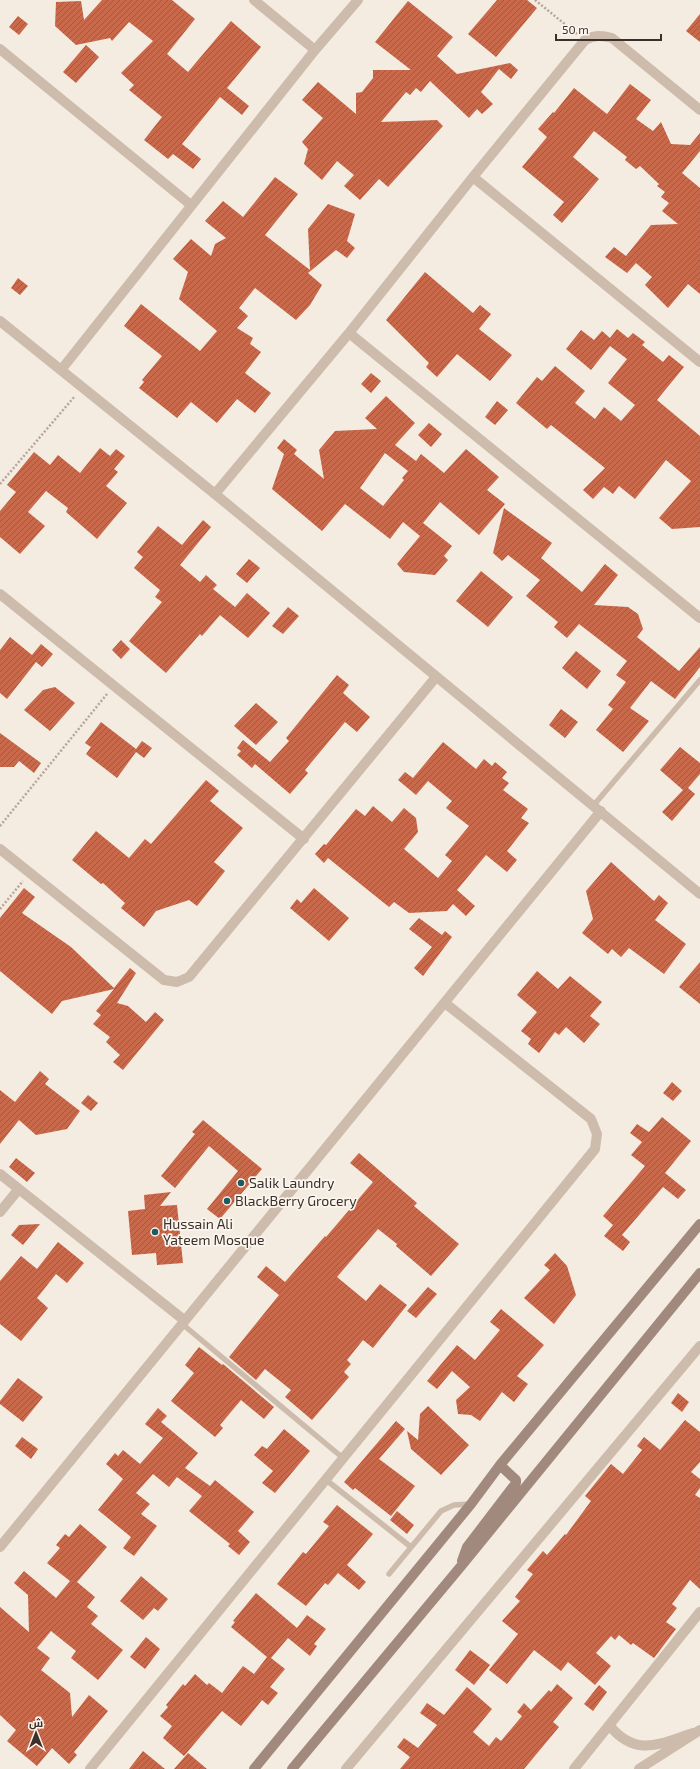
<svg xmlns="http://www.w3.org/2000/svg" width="700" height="1769" font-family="'Exo 2',Cairo,sans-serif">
  <defs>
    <pattern id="building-hatch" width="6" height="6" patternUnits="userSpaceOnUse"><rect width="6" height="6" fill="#c8694b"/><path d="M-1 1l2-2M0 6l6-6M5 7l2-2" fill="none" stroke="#a4573f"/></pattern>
  </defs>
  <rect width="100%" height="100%" fill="#f4ebe1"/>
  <path fill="url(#building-hatch)" fill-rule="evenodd" d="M102,0h70l23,19 -28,35 21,18 43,-51 30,26 -34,41 22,18 -7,9 -22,-18 -38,47 19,15 -8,10 -20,-15 -5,5 -24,-19 18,-23 -33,-27 5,-5 -13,-12 32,-32 -24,-19 -17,19 -2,-3 -34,7 -21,-19 1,-24 25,-1 3,19z
    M497,0h30l10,8 -41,49 -28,-23z
    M408,1l45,36 -16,19 20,18 53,-11 8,7 -7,9 -12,-10 -18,23 12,12 -11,10 -5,-5 -8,9 -39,-37 -9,11 -5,-4 -6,7 -4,-3 -25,30 56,-2 6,6 -55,61 -9,-8 -19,21 -16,-14 10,-11 -17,-14 -15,19 -18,-16 4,-15 -6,-7 21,-24 -21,-18 16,-18 38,32v-21l6,-1 11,-14v-8h38l-36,-28z
    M700,14v28l-14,-11z
    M18,16l10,8 -9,11 -10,-8z
    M86,45l13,12 -23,26 -13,-11z
    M630,84l21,16 -15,19 17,12 8,-9 10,22 19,1 10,-12v18l-18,22 18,15v106l-12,-10 -20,24 -23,-23 7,-8 -16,-14 -9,10 -22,-16 9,-10 12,9 25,-31 27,-1 -16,-13 7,-8 -8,-6 4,-5 -8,-6 2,-2 -19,-18 -4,3 -11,-9 2,-3 -33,-26 -21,26 26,22 -37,44 -9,-8 11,-13 -42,-35 25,-30 -9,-8 15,-17 1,1 20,-25 33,26z
    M275,177l23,17 -33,41 45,35 -2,-41 20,-25 27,10 -8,27 8,7 -8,10 -11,-8 -28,23 14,12 -12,20 -14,15 -41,-32 -16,20 9,8 -11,12 16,10 -3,6 11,8 -16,21 26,20 -16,20 -18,-14 -20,24 -26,-21 -14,16 -38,-30 5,-6 -2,-2 20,-24 -38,-30 17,-22 59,47 17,-20 -38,-32 9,-27 -15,-13 18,-20 20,17 4,-12 11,-6 -21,-17 18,-20 20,16z
    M425,272l48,41 7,-8 11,9 -12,15 33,26 -22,26 -33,-27 -20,23 -11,-10 3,-4 -43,-43z
    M18,278l10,8 -8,9 -9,-7z
    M617,329l11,9 5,-5 12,9 -3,3 21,17 6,-7 15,12 -27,33 43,36v91l-28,2 -13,-11 32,-37 -25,-21 -31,39 -16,-13 -6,8 -9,-7 -11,12 -10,-9 22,-22 -54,-43 -4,4 -31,-26 21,-26 5,4 13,-15 30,25 -10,12 20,16 9,-12 17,14 14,-16 -27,-22 19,-24 -17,-13 -19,24 -25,-21 15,-19 13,10 8,-9 8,7z
    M371,373l10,8 -10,12 -10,-9z
    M386,396l29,27 -20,22 21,16 5,-7 23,19 22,-24 33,28 -12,13 18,14 -26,31 -39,-33 -17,21 29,23 -8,10 4,4 -13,15 -31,-3 -7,-8 23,-28 -17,-14 -13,17 -45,-35 -23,27 -50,-42 12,-35 -7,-6 7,-9 13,11 -3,4 30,25 -5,-29 16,-19 42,-2 -12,-11zM385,453l23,18 -6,7 2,2 -21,26 -23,-18z
    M497,401l11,9 -13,15 -10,-8z
    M429,423l13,11 -11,13 -13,-12z
    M100,448l10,8 6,-7 9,7 -11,13 4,3 -12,14 21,17 -30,36 -31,-27 2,-4 -22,-17 -18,21 17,14 -25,28 -20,-17v-26l16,-19 -9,-7 27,-33 16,13 8,-10 22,18z
    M504,508l48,35 -11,15 41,34 23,-28 13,11 -24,30 34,2 10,7 5,15 -6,8 42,34 21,-24v20l-25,32 -24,-18 -21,27 19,13 -26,31 -27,-22 17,-21 -5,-4 18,-23 -10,-7 11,-14 -48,-37 -12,14 -13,-11 4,-5 -32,-26 14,-16 -32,-25 -6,6 -9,-8z
    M203,520l8,7 -31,38 20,17 6,-7 11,10 -4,4 22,18 12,-14 23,20 -22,25 -28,-23 -18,21 -2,-2 -34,39 -37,-32 33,-39 -7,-5 5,-7 -26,-22 9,-11 -6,-5 21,-26 24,19z
    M249,559l11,9 -13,15 -11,-9z
    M481,571l32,26 -25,30 -32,-26z
    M288,607l11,9 -16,18 -11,-8z
    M10,637l22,18 9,-11 12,10 -11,13 -6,-5 -29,37 -7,-6v-43z
    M121,640l9,9 -9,10 -9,-9z
    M576,651l25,20 -14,18 -25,-21z
    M337,675l12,10 -6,8 27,24 -13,15 -12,-10 -40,48 3,3 -18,21 -35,-30 -3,4 -15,-13 4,-4 -4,-3 6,-8 27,22 19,-21 -3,-3z
    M55,687l20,16 -25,28 -26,-21 19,-20z
    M256,703l22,19 -22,23 -22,-19z
    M561,709l17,13 -13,16 -16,-13z
    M101,722l35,27 6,-8 10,7 -8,10 -8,-6 -19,26 -31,-24 5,-7 -6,-4z
    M0,733l41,30 -7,10 -15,-12 -5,6h-14z
    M443,742l33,27 8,-10 8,7 3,-4 12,10 -5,6 7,5 -6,7 25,19 -7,9 8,5 -22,28 10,9 -10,12 -21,-17 -29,35 18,16 -9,10 -13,-12 -6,7 -38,2 -15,-11 -5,5 -61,-49 -4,5 -9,-9 9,-10 2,1 30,-36 9,7 8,-10 19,16 12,-14 12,10 2,14 -14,17 34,29 14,-17 -7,-6 24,-29 -23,-18 6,-7 -24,-20 -12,14 -18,-15 7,-8 8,6z
    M680,747l20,16v11l-12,14 7,6 -23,27 -10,-9 21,-22 -23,-20z
    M206,780l13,11 -9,10 33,27 -29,34 11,9 -28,35 -8,-6 -33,11 -12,16 -23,-19 4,-5 -22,-20 -2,1 -29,-24 24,-29 33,27 16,-19 6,5z
    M611,862l43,39 5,-6 9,8 -13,17 31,24 -22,30 -35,-26 -8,9 -9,-8 -4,5 -26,-21 11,-14 -7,-28z
    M24,888l11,9 -13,16 49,34 43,41 16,-20 6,5 -19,30 11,3 18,16 9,-10 9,8 -41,50 -10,-8 7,-7 -14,-13 4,-5 -17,-13 8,-9 -5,-4 18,-22 -52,12 -10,13 -52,-43v-53z
    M314,888l35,30 -20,23 -39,-33 7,-9 4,4z
    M419,918l23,17 3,-4 7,6 -29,39 -9,-8 18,-21 -23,-18z
    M700,962v42l-21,-17z
    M537,971l21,18 12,-13 32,26 -12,14 10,8 -16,19 -18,-16 -7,8 -4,-3 -16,21 -11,-9 3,-5 -10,-8 16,-19 -20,-17z
    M40,1071l9,8 -4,5 35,27 -13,18 -31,6 -17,-15 -19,24v-54l15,12z
    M672,1082l10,9 -9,10 -10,-8z
    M88,1095l10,8 -7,8 -10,-8z
    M662,1117l29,24 -26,32 21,17 -8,9 -15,-12 -41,48 8,7 -7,9 -19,-15 9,-11 -10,-9 42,-50 -14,-11 11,-13 -12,-9 7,-9 12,8z
    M203,1120l59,49 -42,50 -13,-10 31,-38 -29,-25 -34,42 -14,-12 34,-42 -3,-2z
    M359,1153l58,50 -3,3 45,38 -28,32 -35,-30 1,-2 -19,-15 -41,48 29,24 14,-17 27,21 -34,43 -10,-8 -16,20 4,4 -7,8 5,5 -37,43 -27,-23 6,-7 -26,-21 -9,11 -27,-23 50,-62 -22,-18 9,-11 19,16 40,-46 1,1 47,-55 -23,-19z
    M16,1158l19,15 -8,9 -18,-15z
    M171,1192l-11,14 17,-1 6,58 -26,2 -1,-12 -24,2 -4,-44 17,-2 -1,-14z
    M40,1224l-17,21 -12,-10 8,-10z
    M58,1242l26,21 -17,20 -11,-9 -19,24 11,10 -27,33 -21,-17v-43l21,-25 16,13z
    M555,1253l12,13 9,29 -22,29 -30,-26 26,-28 -6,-5z
    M428,1287l9,7 -21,24 -9,-7z
    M501,1309l43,36 -27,31 11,8 -14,18 -12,-10 -22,29 -9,-6 -13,-1 -2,-14 14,-13 -18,-16 -15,18 -10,-8 30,-36 18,15 25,-30 -10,-8z
    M199,1347l23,18 1,-1 51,43 -10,12 -23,-19 -21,25 3,3 -8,9 -44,-36 23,-28 -9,-8z
    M18,1378l25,19 -20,25 -23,-18v-3z
    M678,1393l11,9 -7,10 -11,-9z
    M428,1406l41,39 -28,30 -30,-26 -4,-18 11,9 2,-26z
    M158,1408l9,8 -6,6 37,31 -13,15 25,18 5,-6 39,32 -16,19 12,11 -11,13 -11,-9 2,-2 -41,-33 13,-15 -25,-19 -8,10 -16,-13 -17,19 14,11 -9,10 16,12 -23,30 -11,-8 8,-11 -33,-27 25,-31 -17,-15 9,-11 3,3 5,-6 17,14 23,-26 -18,-14z
    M685,1420l15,12v30l-9,10 9,7v9l-5,7 5,3v91l-10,-9 -18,24 5,4 -11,14 10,7 -22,29 -21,-15 -2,2 -12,-10 -4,5 -4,-4 -15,17 15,13 -16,19 -27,-23 -7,9 -27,-21 -27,34 -18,-14 29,-36 -16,-13 18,-20 -5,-4 18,-23 -6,-4 16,-19 4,4 18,-21 1,1 25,-34 -6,-5 26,-32 12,10 19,-24 -5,-4 7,-9 16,13z
    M396,1421l9,8 -26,30 36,27 -24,30 -36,-28 -2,2 -9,-8z
    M284,1429l26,22 -35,42 -13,-10 11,-12 -19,-16 8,-9 5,3z
    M22,1437l16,12 -7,10 -16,-13z
    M337,1505l36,29 -26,31 19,17 -7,8 -21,-17 -10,12 -3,-2 -19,23 -29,-22 26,-32 3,2 23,-28 -6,-4z
    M397,1511l17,14 -7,9 -17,-14z
    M80,1524l27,23 -30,35 18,15 -8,10 11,9 -7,8 32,26 -25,30 -27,-22 5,-7 -25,-20 -14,17 13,10 -9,12 29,23 2,24 17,-22 19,16 -34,41 3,3 -8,9 -17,-16 -15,18 -30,-25 9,-11 -16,-15v-108l29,25 -1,-37 -14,-12 10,-12 32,27 14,-17 -23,-18 13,-15 -4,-3 9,-11 4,3z
    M141,1576l27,23 -10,12 -4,-3 -11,12 -23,-19z
    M256,1593l41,35 10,-13 19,14 -12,15 3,2 -7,10 -22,-18 -17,20 14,11 -15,18 8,6 -10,12 -6,-5 -21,26 -19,-15 -38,45 -21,-18 9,-12 -12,-10 8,-9 -2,-2 17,-21 2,2 10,-12 12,11 2,-2 13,10 21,-27 11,8 13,-17 -36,-30 4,-5 -2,-1z
    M146,1637l14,12 -15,20 -15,-12z
    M470,1650l20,15 -16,20 -19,-15z
    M557,1684l16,14 -20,24 6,5 -35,42h-124l10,-12 -13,-10 7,-9 14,10 19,-23 -17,-12 7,-10 17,12 23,-28 25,22 -19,23 16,14 7,-9 5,4 21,-25 -5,-4 7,-9 7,7 18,-20 2,2z
    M599,1685l8,7 -14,19 -9,-7z
    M143,1751l22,18h-36z
    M188,1753l19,16h-33z"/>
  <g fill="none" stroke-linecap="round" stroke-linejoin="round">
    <path stroke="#b9a596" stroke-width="2.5" stroke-dasharray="2 2" stroke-linecap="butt" d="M535,0l42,34
      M0,484l75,-88
      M0,826l107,-132
      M0,909l23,-28"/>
    <path stroke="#cdbbac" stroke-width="5.5" d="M593,806l107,-126
      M181,1323l162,135
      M325,1479l86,68
      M389,1574l52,-63 13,-6 16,-1"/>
    <path stroke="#cdbbac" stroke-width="10" d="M254,0l61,50
      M0,49l191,156
      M473,177l227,185
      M0,321l215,173 485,400
      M349,333l351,285
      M61,370l254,-320 43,-50
      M215,494l134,-161 124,-156 112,-137c10,-5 16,-5 27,-2l88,72
      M0,594l304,245
      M0,849l164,131 13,2 12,-5 247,-300
      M0,1174l184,146
      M0,1212l18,-22
      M0,1547c199,-246 402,-490 601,-736
      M609,1725c27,33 50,19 84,8
      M90,1769l505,-620 2,-15 -6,-15 -146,-116
      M346,1769l354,-423
      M574,1769l126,-157
      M639,1769l61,-39"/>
    <path stroke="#a18a7d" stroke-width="10" d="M462,1561l5,-14 49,-64v-3l-16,-15
      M254,1769l217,-265 29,-39 200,-241
      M292,1769l170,-204 238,-292"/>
  </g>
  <g fill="#1f5a5e" stroke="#fbf5ee" stroke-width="1.5">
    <circle cx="241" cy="1183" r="4"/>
    <circle cx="227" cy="1201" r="4"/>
    <circle cx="155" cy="1232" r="4"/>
  </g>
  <g text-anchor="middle" stroke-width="3.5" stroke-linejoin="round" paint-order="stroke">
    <g font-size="14" fill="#3b302b" stroke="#fbf5ee" text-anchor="start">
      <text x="249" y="1188">Salik Laundry</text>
      <text x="235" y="1206">BlackBerry Grocery</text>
      <text x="163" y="1229">Hussain Ali<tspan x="163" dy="16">Yateem Mosque</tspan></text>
    </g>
  </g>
  <g transform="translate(36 1733)" stroke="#fbf5ee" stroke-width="3" paint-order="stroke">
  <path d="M0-3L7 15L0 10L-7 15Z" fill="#3b302b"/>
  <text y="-6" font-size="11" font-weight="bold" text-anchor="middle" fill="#3b302b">ش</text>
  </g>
  <path d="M556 34v6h105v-6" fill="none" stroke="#3b302b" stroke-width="2"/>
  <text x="562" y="34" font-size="12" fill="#3b302b" stroke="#fbf5ee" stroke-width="3" paint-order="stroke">50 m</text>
</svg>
